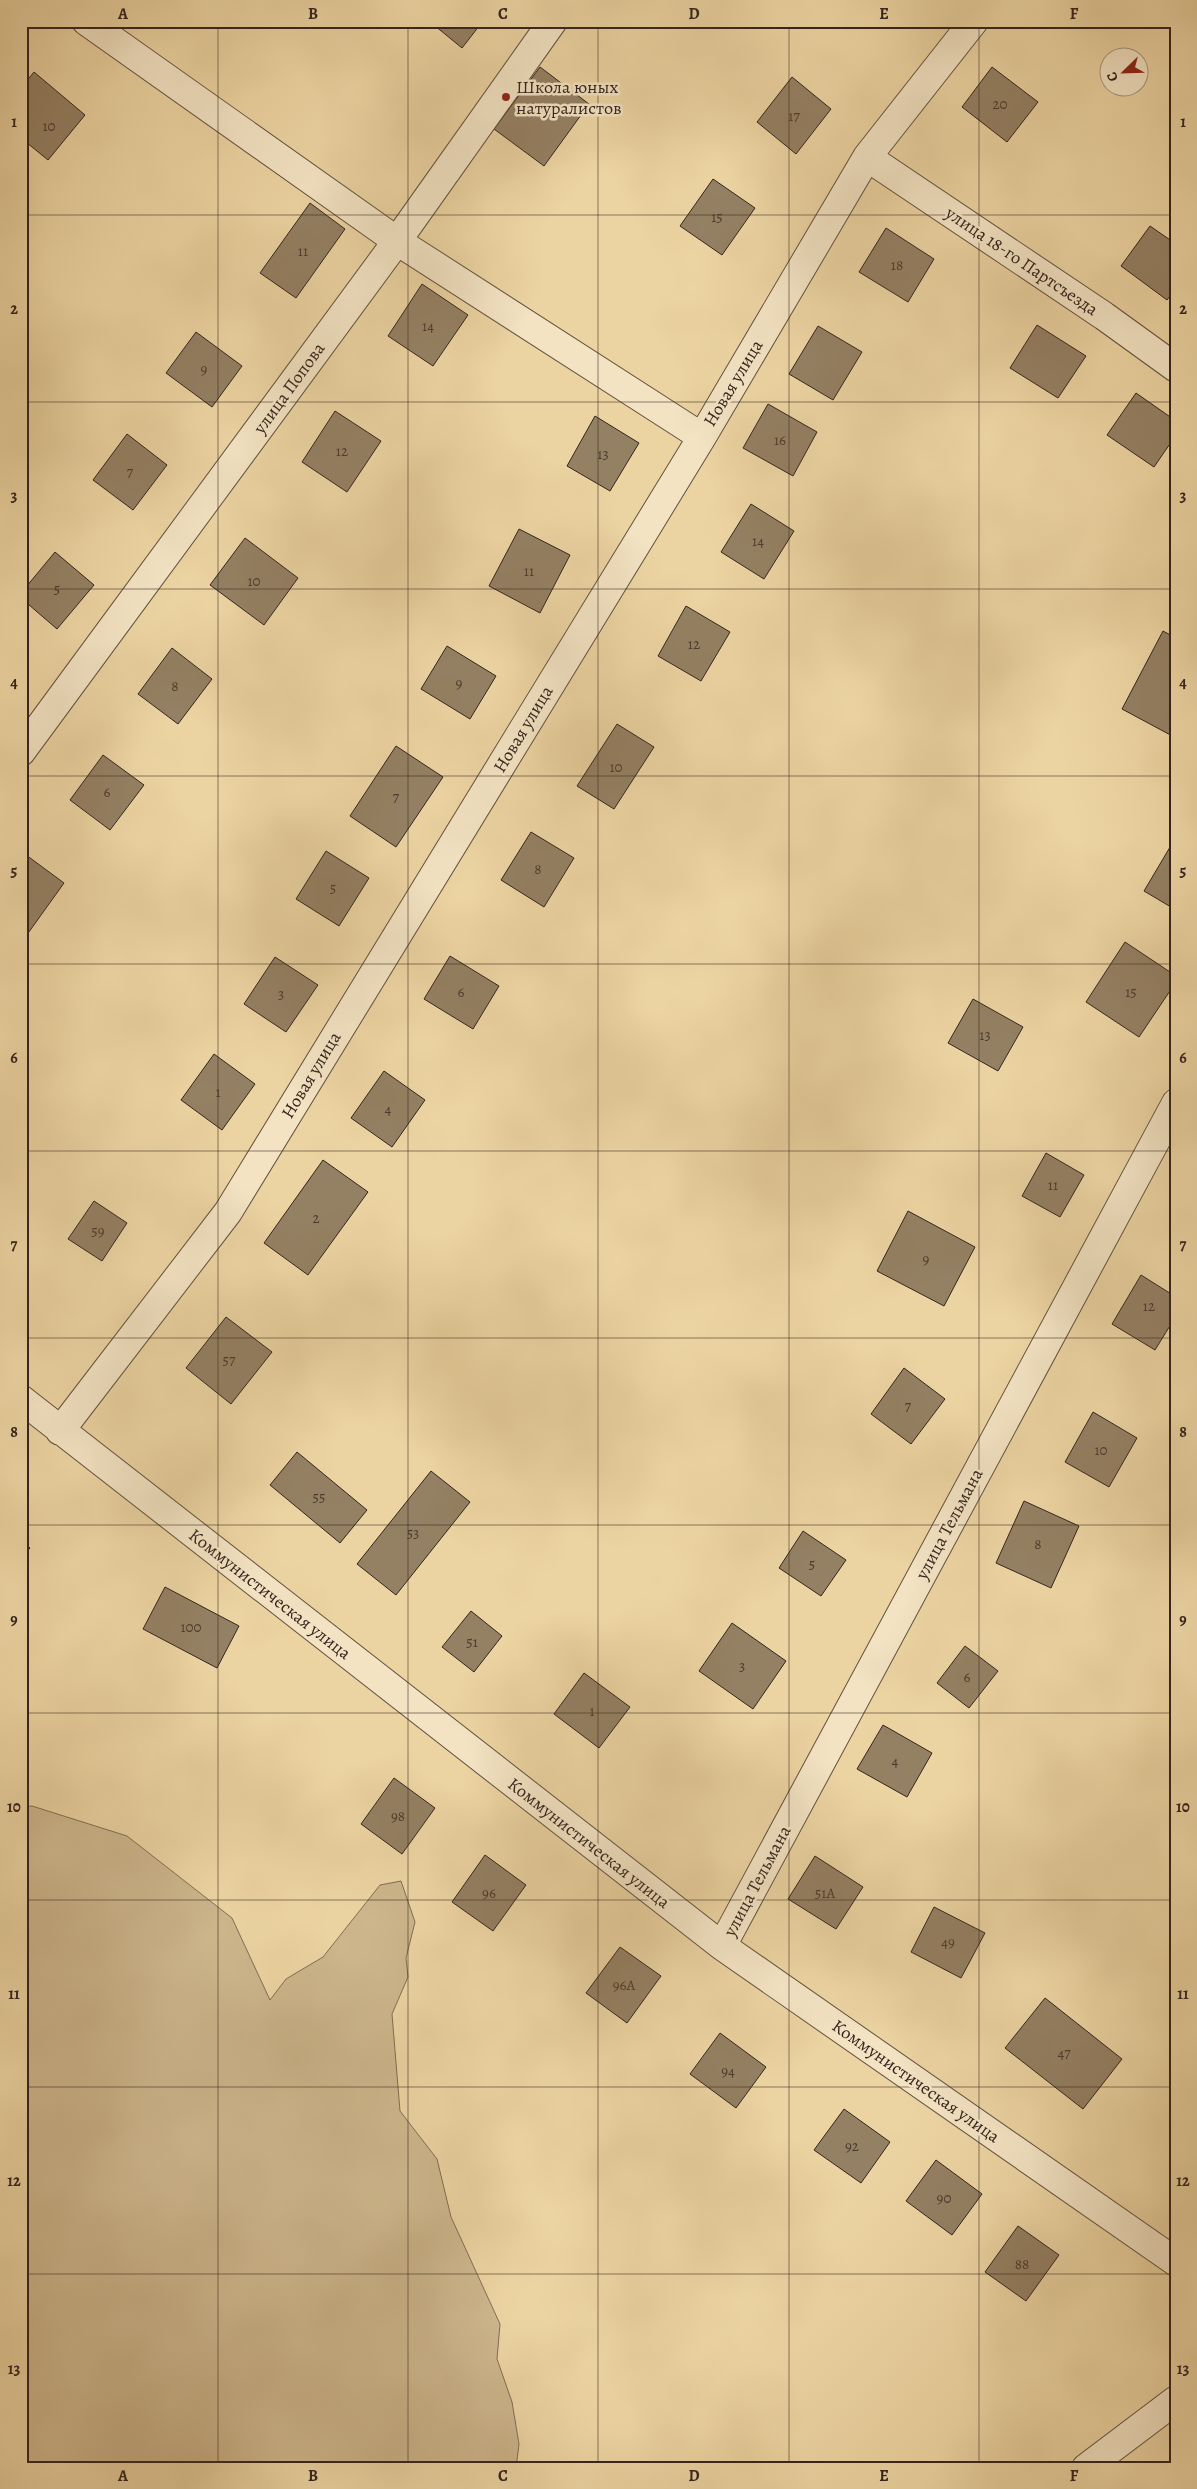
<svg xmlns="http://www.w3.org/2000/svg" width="1197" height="2489" font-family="Alegreya,serif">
  <rect width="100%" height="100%" fill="#ecd4a2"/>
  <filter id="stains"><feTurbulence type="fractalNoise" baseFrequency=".004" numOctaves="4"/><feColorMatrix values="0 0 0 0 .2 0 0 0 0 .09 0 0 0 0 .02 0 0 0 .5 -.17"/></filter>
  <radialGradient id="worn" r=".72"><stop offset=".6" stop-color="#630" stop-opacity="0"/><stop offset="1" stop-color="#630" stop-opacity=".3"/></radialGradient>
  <path fill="#cdb68c" stroke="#816d55" d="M32,1806l95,30 105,82 38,82 16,-21 37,-22 57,-72 21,-4 14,41 -9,36 2,19 -16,37 8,97 37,48 14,58 49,107 -3,35 15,43 7,42 -3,24h-495v-661z"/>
  <path fill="#948063" stroke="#35241e" d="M429,21h54l-21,27z
    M540,67l49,37 -45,62 -50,-37z
    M992,67l46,35 -31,40 -45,-35z
    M34,72l51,43 -37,45 -27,-22v-50z
    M792,77l39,32 -35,45 -39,-32z
    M713,179l42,29 -33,47 -42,-29z
    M310,203l35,26 -49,69 -36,-25z
    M1150,226l26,18v44l-9,12 -46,-34z
    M886,228l48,31 -26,43 -49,-30z
    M422,284l46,31 -35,51 -45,-30z
    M1037,325l49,31 -28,42 -48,-30z
    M818,326l44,26 -29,48 -44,-26z
    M196,332l46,34 -30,41 -46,-34z
    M1136,393l40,28v14l-22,32 -47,-32z
    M768,404l49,28 -24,44 -50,-28z
    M335,411l46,30 -34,51 -45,-30z
    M595,416l44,27 -29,48 -43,-25z
    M127,434l40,31 -34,45 -40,-30z
    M751,504l43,27 -30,48 -43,-27z
    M519,529l51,26 -30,58 -51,-27z
    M245,538l53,40 -34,47 -54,-40z
    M55,552l39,33 -37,44 -36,-31v-5z
    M686,606l44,26 -29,49 -43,-25z
    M1163,631l13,7v100l-54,-29z
    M447,646l49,30 -26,43 -49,-30z
    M172,648l40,31 -34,45 -40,-30z
    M617,724l37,23 -40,62 -37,-23z
    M396,746l47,31 -47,70 -46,-31z
    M103,755l41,30 -34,45 -40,-30z
    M531,832l43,26 -30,49 -43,-27z
    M1176,837v73l-32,-19z
    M326,851l43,27 -30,48 -43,-27z
    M22,852l42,31 -43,60v-90z
    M1125,942l51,34v6l-37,55 -53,-35z
    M450,956l49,30 -26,43 -49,-30z
    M275,957l43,28 -32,47 -42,-28z
    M973,999l50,28 -25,44 -50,-28z
    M214,1054l41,30 -33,46 -41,-30z
    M384,1071l41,29 -33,47 -41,-29z
    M1046,1153l38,22 -24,42 -38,-21z
    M323,1160l45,32 -60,83 -44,-32z
    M94,1201l33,22 -25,38 -34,-22z
    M908,1211l67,36 -31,59 -67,-35z
    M1141,1275l35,22v19l-21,34 -43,-26z
    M226,1317l46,35 -41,52 -45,-36z
    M904,1368l41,31 -34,45 -40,-30z
    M1093,1412l44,26 -28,49 -44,-25z
    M297,1452l70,58 -27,33 -70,-58z
    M431,1471l39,31 -74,93 -39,-31z
    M1024,1501l55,25 -28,62 -55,-25z
    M803,1531l43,29 -25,36 -42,-28z
    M21,1540l9,8 -9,10z
    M165,1587l74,39 -22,42 -74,-39z
    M471,1611l31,25 -28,36 -32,-25z
    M732,1623l54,38 -33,48 -54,-38z
    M965,1646l33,25 -29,37 -32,-25z
    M584,1673l46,34 -31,41 -45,-34z
    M883,1725l49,28 -25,44 -50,-28z
    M394,1778l41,30 -33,46 -41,-30z
    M485,1855l41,30 -33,46 -41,-29z
    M815,1856l48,31 -27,42 -48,-30z
    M934,1907l51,26 -24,45 -50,-26z
    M620,1947l41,29 -34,47 -41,-30z
    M1045,1998l77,61 -39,50 -78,-61z
    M720,2033l46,34 -30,41 -46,-34z
    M844,2109l46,33 -29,41 -47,-33z
    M936,2160l46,34 -30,41 -46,-34z
    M1018,2226l41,29 -33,46 -41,-29z"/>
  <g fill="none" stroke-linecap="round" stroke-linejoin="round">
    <defs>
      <path id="minor" d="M86,21l311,220 305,196
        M867,157l237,159 72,52
        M21,752l376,-511 156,-220
        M21,1399l701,547 454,316
        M60,1431l168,-219 474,-775 165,-280 107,-136
        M722,1946l454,-843"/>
      <path id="tertiary" d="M1086,2468l90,-68"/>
    </defs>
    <use href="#minor" stroke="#63503f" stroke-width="30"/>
    <use href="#tertiary" stroke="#63503f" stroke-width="30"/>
    <use href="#minor" stroke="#f3e3c3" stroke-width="28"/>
    <use href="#tertiary" stroke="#f3e3c3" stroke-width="28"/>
  </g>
  <path fill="none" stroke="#35241e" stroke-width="1" stroke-opacity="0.55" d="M218,21v2447M408,21v2447M598,21v2447M789,21v2447M979,21v2447M21,215h1155M21,402h1155M21,589h1155M21,776h1155M21,964h1155M21,1151h1155M21,1338h1155M21,1525h1155M21,1713h1155M21,1900h1155M21,2087h1155M21,2274h1155"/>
  <circle fill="#8f2418" stroke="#f3e3c3" stroke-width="2" cx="506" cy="97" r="5"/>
  <g text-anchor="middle" stroke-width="5" stroke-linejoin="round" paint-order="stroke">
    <g font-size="15" fill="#4d3b2f">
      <text x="1000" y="109">20</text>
      <text x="794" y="121">17</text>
      <text x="49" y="131">10</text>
      <text x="717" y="222">15</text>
      <text x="303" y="256">11</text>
      <text x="897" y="270">18</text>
      <text x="428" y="331">14</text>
      <text x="204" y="374">9</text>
      <text x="780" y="445">16</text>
      <text x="342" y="456">12</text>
      <text x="603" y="459">13</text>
      <text x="130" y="477">7</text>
      <text x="758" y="546">14</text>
      <text x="529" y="576">11</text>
      <text x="254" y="586">10</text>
      <text x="57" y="594">5</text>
      <text x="694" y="649">12</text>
      <text x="459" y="688">9</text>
      <text x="175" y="691">8</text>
      <text x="616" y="772">10</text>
      <text x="107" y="797">6</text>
      <text x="396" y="802">7</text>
      <text x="538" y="874">8</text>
      <text x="333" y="893">5</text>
      <text x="461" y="997">6</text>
      <text x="1131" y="997">15</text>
      <text x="281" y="999">3</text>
      <text x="985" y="1040">13</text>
      <text x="218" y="1097">1</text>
      <text x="388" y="1114">4</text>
      <text x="1053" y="1190">11</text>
      <text x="316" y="1223">2</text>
      <text x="98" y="1236">59</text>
      <text x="926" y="1264">9</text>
      <text x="1149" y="1311">12</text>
      <text x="229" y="1365">57</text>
      <text x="908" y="1411">7</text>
      <text x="1101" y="1455">10</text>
      <text x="319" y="1502">55</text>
      <text x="413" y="1538">53</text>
      <text x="1038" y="1549">8</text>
      <text x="812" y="1569">5</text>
      <text x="191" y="1632">100</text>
      <text x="472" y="1647">51</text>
      <text x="742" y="1671">3</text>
      <text x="967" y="1682">6</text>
      <text x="592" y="1716">1</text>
      <text x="895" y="1766">4</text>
      <text x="398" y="1821">98</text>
      <text x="489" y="1898">96</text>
      <text x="825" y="1898">51А</text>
      <text x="948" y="1947">49</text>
      <text x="624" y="1990">96А</text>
      <text x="1064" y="2058">47</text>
      <text x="728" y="2076">94</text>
      <text x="852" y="2151">92</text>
      <text x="944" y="2203">90</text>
      <text x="1022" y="2269">88</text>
    </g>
    <g font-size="18" fill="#35241e" stroke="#f3e3c3" text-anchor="start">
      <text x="516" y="93">Школа юных<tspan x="516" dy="21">натуралистов</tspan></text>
    </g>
    <g font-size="18" fill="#35241e" stroke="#f3e3c3">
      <text transform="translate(1022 261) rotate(34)" y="6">улица 18-го Партсъезда</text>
      <text transform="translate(733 383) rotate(-59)" y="6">Новая улица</text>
      <text transform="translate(289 388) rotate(-54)" y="6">улица Попова</text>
      <text transform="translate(523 729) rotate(-59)" y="6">Новая улица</text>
      <text transform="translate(311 1075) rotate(-59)" y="6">Новая улица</text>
      <text transform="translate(949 1524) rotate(-62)" y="6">улица Тельмана</text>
      <text transform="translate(270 1594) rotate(38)" y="6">Коммунистическая улица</text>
      <text transform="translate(589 1843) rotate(38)" y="6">Коммунистическая улица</text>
      <text transform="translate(757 1881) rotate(-62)" y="6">улица Тельмана</text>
      <text transform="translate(916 2081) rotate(35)" y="6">Коммунистическая улица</text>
    </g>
  </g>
  <rect width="1197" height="2489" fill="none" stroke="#ecd4a2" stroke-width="55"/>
  <g transform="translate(1124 72) rotate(247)"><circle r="24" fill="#f3e3c3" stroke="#a79781"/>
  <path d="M0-4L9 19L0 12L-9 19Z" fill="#8f2418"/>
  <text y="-8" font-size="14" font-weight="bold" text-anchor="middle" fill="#35241e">С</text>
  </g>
  <rect x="28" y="28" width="1142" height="2434" fill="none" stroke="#35241e" stroke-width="2"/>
  <g font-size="16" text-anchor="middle" font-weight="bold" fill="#35241e">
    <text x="123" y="19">A</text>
    <text x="313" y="19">B</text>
    <text x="503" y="19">C</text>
    <text x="694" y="19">D</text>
    <text x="884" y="19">E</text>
    <text x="1074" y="19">F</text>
    <text x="14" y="127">1</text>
    <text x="1183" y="127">1</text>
    <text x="14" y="314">2</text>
    <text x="1183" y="314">2</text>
    <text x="14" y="501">3</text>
    <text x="1183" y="501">3</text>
    <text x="14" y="688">4</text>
    <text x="1183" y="688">4</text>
    <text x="14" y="876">5</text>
    <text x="1183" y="876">5</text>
    <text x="14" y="1063">6</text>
    <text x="1183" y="1063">6</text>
    <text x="14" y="1250">7</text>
    <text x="1183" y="1250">7</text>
    <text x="14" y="1437">8</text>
    <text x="1183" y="1437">8</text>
    <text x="14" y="1625">9</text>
    <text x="1183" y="1625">9</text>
    <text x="14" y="1812">10</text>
    <text x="1183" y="1812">10</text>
    <text x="14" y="1999">11</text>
    <text x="1183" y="1999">11</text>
    <text x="14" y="2186">12</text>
    <text x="1183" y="2186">12</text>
    <text x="14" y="2374">13</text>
    <text x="1183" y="2374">13</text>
    <text x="123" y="2481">A</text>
    <text x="313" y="2481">B</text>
    <text x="503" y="2481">C</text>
    <text x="694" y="2481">D</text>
    <text x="884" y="2481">E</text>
    <text x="1074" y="2481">F</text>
  </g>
  <rect width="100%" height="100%" filter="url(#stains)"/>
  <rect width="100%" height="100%" fill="url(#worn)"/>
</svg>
